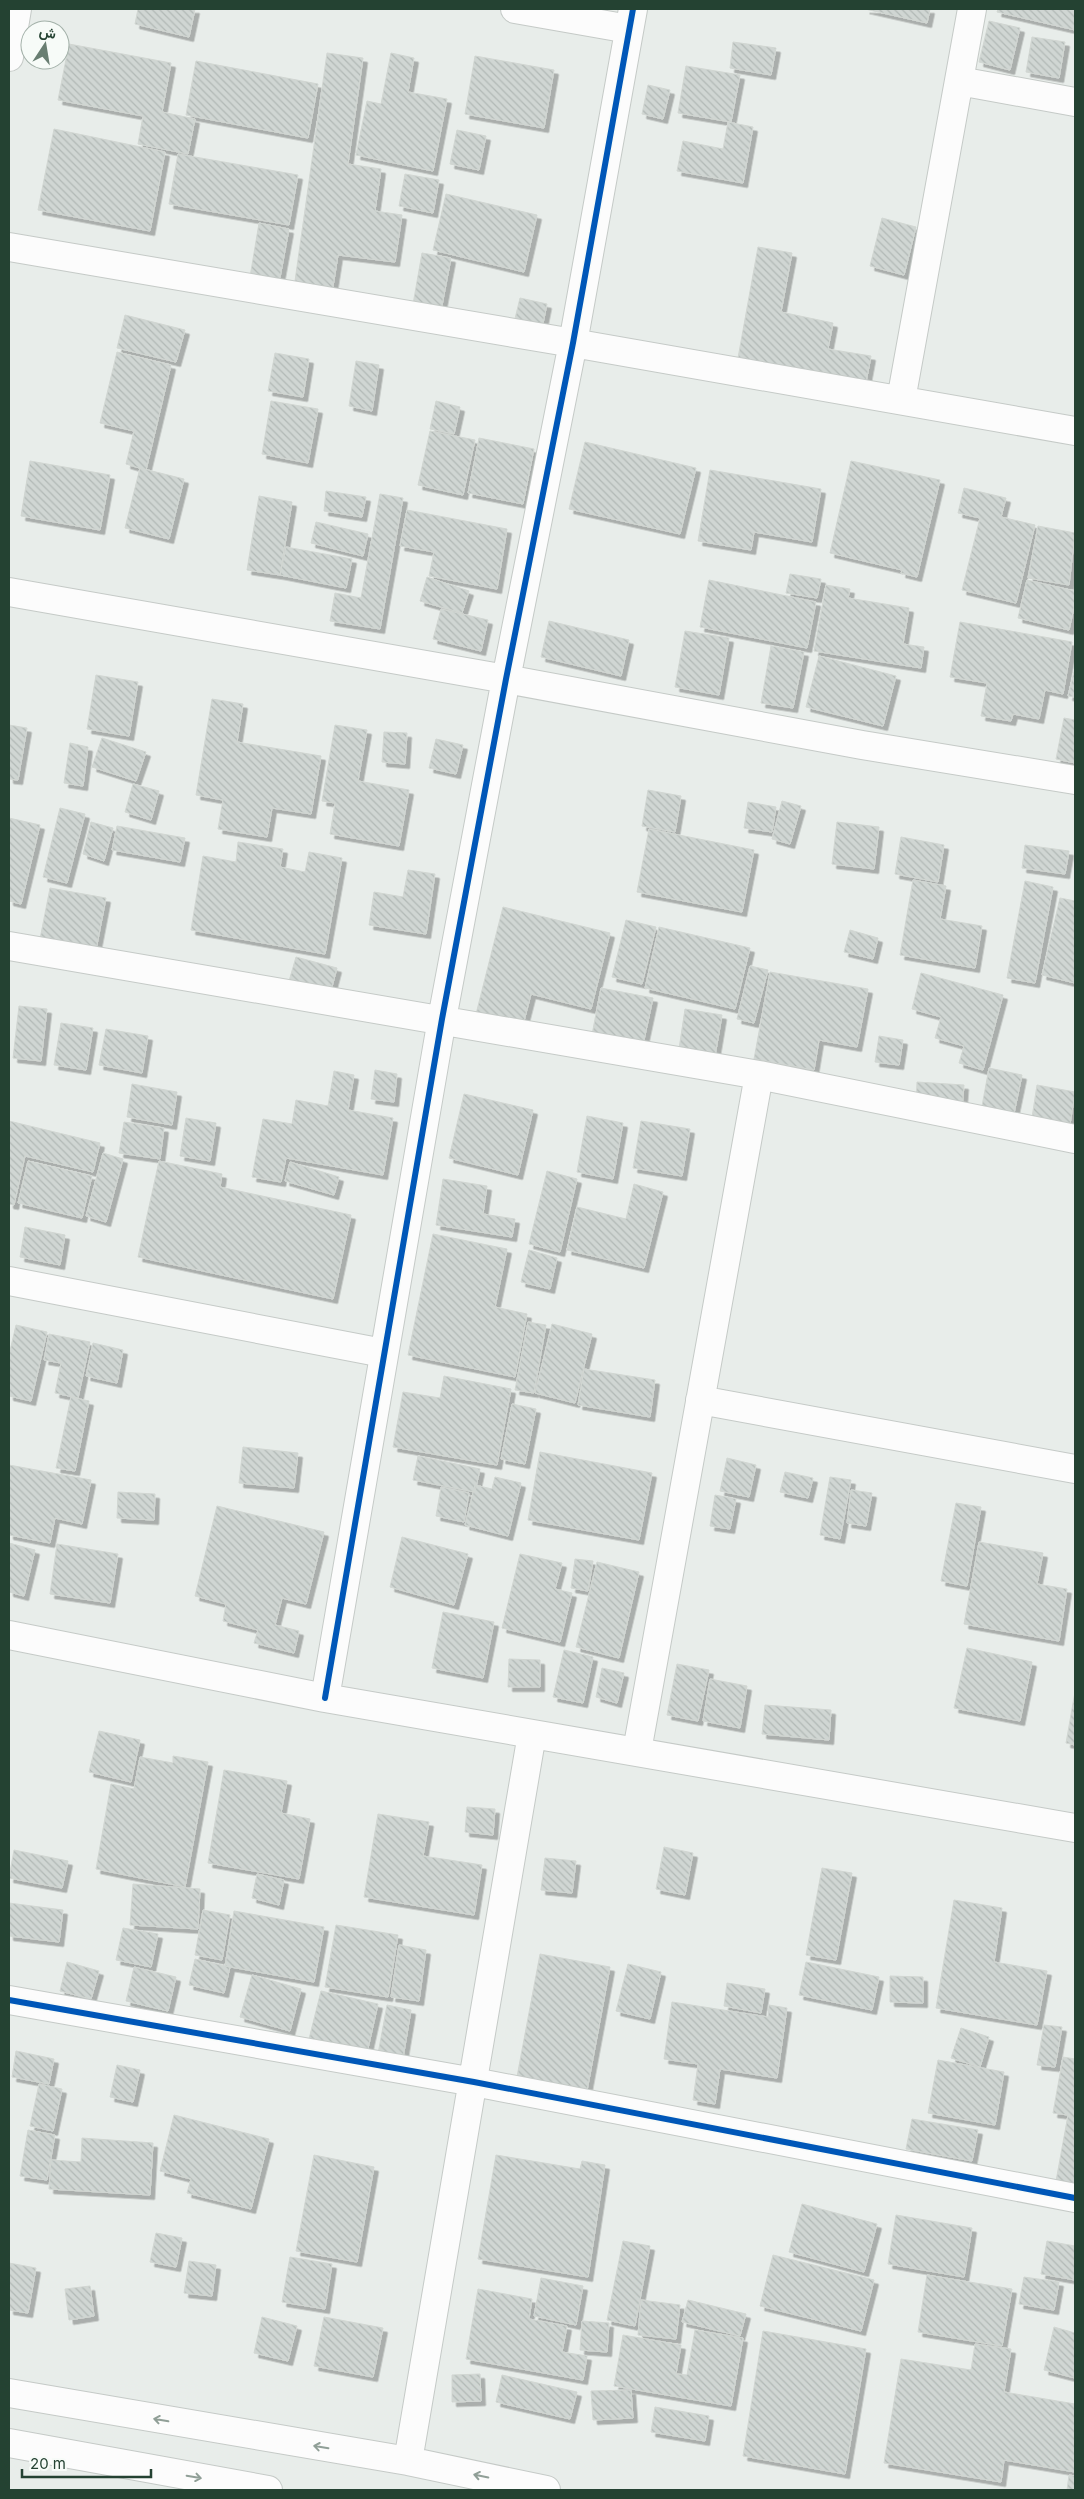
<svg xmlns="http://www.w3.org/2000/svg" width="1084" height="2499" font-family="Inter,Vazirmatn,sans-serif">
  <defs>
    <pattern id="building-back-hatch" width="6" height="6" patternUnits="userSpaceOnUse" patternTransform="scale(1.25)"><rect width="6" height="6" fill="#d0d6d3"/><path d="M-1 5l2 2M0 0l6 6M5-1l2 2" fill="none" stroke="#b2b9b6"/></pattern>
    <filter id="shadow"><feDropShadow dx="4.5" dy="4.5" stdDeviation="0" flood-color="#0004"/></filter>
  </defs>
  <rect width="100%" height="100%" fill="#e8edea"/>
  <path fill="url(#building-back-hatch)" stroke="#d1d6d2" filter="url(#shadow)" d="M138,9h57l-6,28 -54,-13z
    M865,9h65l-3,14z
    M998,9h77v21l-78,-18z
    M989,21l31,7 -10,42 -31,-8z
    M1032,37l33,5 -6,36 -33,-6z
    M733,42l43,6 -5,27 -41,-7z
    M69,44l102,19 -9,49 33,7 -7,35 -50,-10 5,-28 -85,-16z
    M327,53l36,5 -15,106 33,5 -6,42 27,4 -7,47 -57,-7 -6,38 -38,-5z
    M391,53l23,5 -6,34 39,7 -14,72 -77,-16 11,-54 14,3z
    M475,56l79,14 -10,58 -79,-14z
    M196,61l122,23 -10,54 -122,-23z
    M686,66l54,9 -9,47 -53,-9z
    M648,85l22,5 -7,29 -21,-5z
    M728,122l25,5 -10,56 -66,-12 6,-30 40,8z
    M54,129l111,23 -15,79 -112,-21z
    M457,130l29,6 -7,34 -29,-6z
    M178,154l120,21 -9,50 -120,-21z
    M405,174l34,6 -6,33 -34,-7z
    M446,194l91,21 -13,57 -91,-22z
    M882,218l34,9 -12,48 -34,-9z
    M259,223l30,6 -10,54 -29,-6z
    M758,247l34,6 -11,59 52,11 -5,26 43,7 -7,37 -128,-24z
    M422,253l29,5 -11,58 -28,-6z
    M520,298l27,6 -6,29 -28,-6z
    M125,315l60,15 -9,32 -59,-14z
    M117,352l54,13 -25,105 -20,-6 8,-33 -34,-8z
    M275,353l34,6 -6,38 -35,-6z
    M356,361l23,4 -7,46 -23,-5z
    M271,401l47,8 -10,54 -46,-9z
    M436,401l24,6 -6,27 -24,-5z
    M430,431l45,9 -12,55 -45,-10z
    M479,438l55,11 -11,55 -55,-11z
    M585,442l111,26 -16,66 -111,-25z
    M30,461l80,14 -10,55 -79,-14z
    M851,461l89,19 -23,97 -16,-4 1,-3 -72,-17z
    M140,468l44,11 -15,60 -44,-11z
    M710,470l111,19 -9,53 -58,-10 -3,18 -53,-9z
    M964,488l42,10 -5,19 34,8 -19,78 -54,-13 18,-72 -22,-5z
    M326,491l40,6 -4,20 -38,-6z
    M380,494l23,4 -23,131 -50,-8 5,-28 26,5z
    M259,496l33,6 -12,73 -33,-5z
    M407,510l100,19 -10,60 -68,-13 5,-24 -34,-6z
    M316,522l52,12 -5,22 -52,-13z
    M1038,526l37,7 -6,52 -41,-7z
    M286,547l66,12 -6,29 -66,-13z
    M790,574l31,5 -4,19 -31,-5z
    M427,577l42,14 -7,22 -42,-12z
    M709,580l107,22 -9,46 -107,-21z
    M1027,580l48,11v12l-6,27 -51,-12z
    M826,585l24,4 -2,9 61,10 -6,36 21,3 -3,21 -107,-17z
    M441,609l47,11 -7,31 -48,-12z
    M549,621l80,19 -8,36 -80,-19z
    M960,622l112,20 -9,52 -18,-4 -6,29 -26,-5 -2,7 -30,-5 6,-33 -37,-6z
    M685,631l44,7 -10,57 -44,-8z
    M771,646l33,6 -11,56 -32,-5z
    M819,656l77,20 -13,50 -77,-19z
    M1075,667v30l-7,-1z
    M96,675l42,7 -9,54 -42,-7z
    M212,699l31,5 -6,38 84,14 -10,58 -39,-6 -5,29 -49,-8 5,-29 -27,-5z
    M1064,718l11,2v43l-19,-4z
    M9,725l18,3 -9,52 -9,-1z
    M335,725l32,5 -9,51 51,9 -10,56 -69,-12 5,-31 -13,-2z
    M384,732l23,1 -2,31 -23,-2z
    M102,738l44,14 -10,29 -44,-14z
    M436,739l27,6 -7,29 -27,-6z
    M70,743l18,4 -5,39 -19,-3z
    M133,784l26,7 -8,29 -26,-8z
    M648,790l33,6 -6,36 -33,-6z
    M782,801l19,5 -11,38 -18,-5z
    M748,802l28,5 -4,25 -28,-4z
    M60,808l25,6 -18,69 -24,-6z
    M9,818l31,7 -19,79 -12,-3z
    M91,822l22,6 -9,33 -21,-7z
    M837,822l42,5 -5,42 -42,-5z
    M117,826l68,12 -5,24 -68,-12z
    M649,829l105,21 -12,62 -105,-20z
    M901,837l43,8 -6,37 -43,-8z
    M238,842l45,7 -3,18 25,5 4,-20 33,6 -17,96 -134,-24 12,-74 33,6z
    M1025,845l44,6 -4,23 -43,-6z
    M408,870l27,4 -9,60 -57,-9 5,-33 29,5z
    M913,880l33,6 -6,33 42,7 -7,42 -75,-13z
    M1025,881l28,6 -18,96 -28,-5z
    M50,888l56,10 -11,57 -56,-11z
    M1060,898l15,3v82l-33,-8z
    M503,907l107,26 -19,76 -60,-15 -10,39 -47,-11z
    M626,920l30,7 -14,57 -30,-7z
    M659,927l91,21 -15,61 -90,-21z
    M850,930l28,8 -5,21 -29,-7z
    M296,957l41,11 -8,30 -42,-10z
    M750,966l18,4 -14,53 -17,-4z
    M770,972l98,17 -11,58 -38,-7 -5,30 -60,-11z
    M921,973l82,22 -20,75 -24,-7 5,-17 -29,-8 6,-21 -29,-8z
    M601,988l52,10 -12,56 -51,-9z
    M19,1006l28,3 -6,52 -28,-3z
    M685,1009l37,6 -9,53 -36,-6z
    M61,1023l32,5 -7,42 -32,-5z
    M106,1029l42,7 -6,37 -43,-8z
    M879,1036l24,4 -4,25 -24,-3z
    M989,1068l33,7 -10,48 -32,-6z
    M375,1070l22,4 -3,28 -23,-3z
    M334,1071l20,4 -6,35 45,8 -10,57 -97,-17 -5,24 -29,-5 11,-58 29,5 4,-24 32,6z
    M917,1082l47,3 -2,24 -46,-2z
    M132,1084l45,8 -5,33 -45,-8z
    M1037,1085l38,7 -6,39 -38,-7z
    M464,1094l69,16 -15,65 -69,-17z
    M587,1116l36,7 -10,56 -36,-7z
    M186,1118l30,5 -6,38 -30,-5z
    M9,1121l91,22 -7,29 -68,-16 -11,49 -5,-1z
    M641,1121l49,8 -8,47 -49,-8z
    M124,1122l40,6 -4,31 -41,-6z
    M103,1153l20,6 -17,63 -20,-6z
    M28,1161l64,15 -10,42 -64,-15z
    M159,1161l63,13 -2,13 131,28 -18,84 -195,-42z
    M290,1162l49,15 -5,18 -49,-14z
    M547,1171l30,8 -17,73 -31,-8z
    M443,1179l44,7 -4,28 32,5 -3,18 -76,-12z
    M634,1184l29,8 -19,76 -77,-18 10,-43 49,12z
    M25,1227l40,8 -5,30 -40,-8z
    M433,1234l74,15 -12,58 32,7 -12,63 -107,-22z
    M529,1250l28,8 -7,31 -29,-7z
    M528,1322l18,3 -12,68 -19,-3z
    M552,1324l40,10 -17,69 -40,-10z
    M16,1325l31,7 -16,69 -22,-5v-41z
    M49,1334l41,8 -12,56 -23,-5 6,-30 -17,-3z
    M93,1343l30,7 -6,33 -31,-7z
    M584,1369l71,11 -5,37 -72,-12z
    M444,1376l67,13 -14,76 -104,-18 10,-55 37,6z
    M71,1397l18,4 -14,70 -19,-3z
    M512,1404l24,5 -11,55 -24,-5z
    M243,1447l55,6 -4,35 -55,-5z
    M540,1452l112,21 -13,67 -111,-20z
    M418,1456l62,13 -5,23 -62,-12z
    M727,1458l29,7 -7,32 -29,-6z
    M9,1465l82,15 -9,44 -27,-6 -5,25 -41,-8z
    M785,1472l28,6 -5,20 -28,-6z
    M495,1477l26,6 -13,53 -43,-11 10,-40 17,4z
    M830,1477l21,3 -11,59 -20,-4z
    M441,1487l28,6 -5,29 -28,-6z
    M851,1490l21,3 -6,33 -19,-3z
    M118,1492l37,2 -1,26 -37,-2z
    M715,1495l21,4 -6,30 -20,-3z
    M956,1503l25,4 -14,79 -26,-5z
    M217,1506l107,26 -18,72 -24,-6 -7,27 24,6 -5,22 -40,-10 4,-13 -35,-9 3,-17 -31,-8z
    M402,1537l66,17 -14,51 -64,-18z
    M979,1542l64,11 -6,31 30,5 -8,52 -95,-17z
    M9,1543l26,7 -11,46 -15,-4z
    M57,1544l61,10 -8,49 -60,-9z
    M520,1554l42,9 -7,26 17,4 -12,49 -58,-14z
    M575,1559l18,2 -5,30 -17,-3z
    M597,1562l42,10 -20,86 -43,-11z
    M443,1612l51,10 -11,56 -51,-10z
    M967,1648l65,14 -12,59 -66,-13z
    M564,1650l29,7 -10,46 -30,-6z
    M509,1659l31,1v27h-32z
    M677,1664l32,6 -11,51 -31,-6z
    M602,1668l22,5 -7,30 -21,-6z
    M710,1679l37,7 -7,42 -37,-7z
    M1075,1692v53l-9,-2z
    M765,1705l66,5 -2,30 -67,-6z
    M99,1731l41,9 -9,42 -42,-10z
    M173,1756l35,6 -23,125 -89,-18 15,-85 23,5 6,-32 33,6z
    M224,1770l63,11 -6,32 29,6 -11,60 -91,-16z
    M467,1807l28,2 -2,26 -28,-3z
    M378,1814l51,8 -6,34 59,9 -8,50 -110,-18z
    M664,1847l29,6 -8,42 -29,-6z
    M14,1850l54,11 -6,27 -53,-10z
    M545,1858l31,3 -4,32 -31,-3z
    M822,1868l30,5 -16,87 -30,-5z
    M257,1874l27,6 -5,25 -27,-7z
    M133,1884l67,5 -2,40 -68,-4z
    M954,1900l48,8 -8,54 53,9 -10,54 -101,-17z
    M9,1903l54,7 -4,32 -50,-6z
    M203,1910l27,5 -8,45 -27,-5z
    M234,1911l90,16 -10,55 -89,-16z
    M336,1925l62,10 -10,62 -63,-10z
    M123,1928l35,6 -7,33 -35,-7z
    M399,1945l27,5 -7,51 -28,-4z
    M540,1954l70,13 -24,129 -70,-14z
    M195,1959l35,8 -6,26 -35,-8z
    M67,1962l32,9 -8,28 -31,-8z
    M806,1962l73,15 -7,33 -73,-15z
    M628,1964l33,8 -11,47 -34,-8z
    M134,1967l42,10 -8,34 -42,-10z
    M252,1975l49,14 -11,42 -50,-14z
    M890,1976l33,1v26l-33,-1z
    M727,1983l38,6 -4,24 -37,-7z
    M321,1991l57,13 -11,49 -58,-14z
    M672,2002l96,15 1,-12 18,3 -10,70 -57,-9 -5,35 -22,-4 5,-36 -34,-5z
    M387,2005l24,5 -8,48 -25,-4z
    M1044,2025l18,2 -7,40 -18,-2z
    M961,2028l28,9 -9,30 -29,-9z
    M16,2051l38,8 -5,25 -37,-7z
    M1063,2057l12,2v126l-19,-4 12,-66 -15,-2z
    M938,2060l66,12 -9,53 -67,-12z
    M117,2065l23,5 -7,32 -23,-5z
    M39,2084l23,5 -9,42 -23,-5z
    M174,2115l95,24 -18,70 -64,-16 4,-14 -31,-8z
    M912,2119l66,11 -6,31 -66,-12z
    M28,2130l27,5 -8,45 -27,-4z
    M82,2138l71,5 -3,52 -101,-6 2,-29 30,2z
    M314,2155l60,12 -17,95 -61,-11z
    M496,2155l84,14 2,-8 23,4 -17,112 -110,-18z
    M802,2204l75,20 -13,48 -75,-20z
    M896,2215l76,13 -8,49 -76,-13z
    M156,2233l26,5 -6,29 -26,-5z
    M623,2241l27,5 -15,80 -28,-6z
    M1047,2241l28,5v34l-34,-6z
    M773,2255l101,25 -13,51 -101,-25z
    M290,2257l42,7 -7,45 -43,-7z
    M189,2261l27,4 -4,31 -28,-3z
    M9,2263l27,5 -8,45 -19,-3z
    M927,2275l85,14 -10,57 -84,-14z
    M1024,2277l35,5 -5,28 -35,-6z
    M541,2278l42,8 -7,39 -42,-9z
    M90,2286l4,30 -25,4 -4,-31z
    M478,2289l54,10 -3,20 38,7 -5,26 25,4 -4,24 -117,-21z
    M641,2300l39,5 -4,34 -38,-4z
    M688,2300l58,14 -6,22 -58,-14z
    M262,2317l35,9 -9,35 -34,-8z
    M324,2317l59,11 -10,49 -59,-11z
    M582,2321l27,2 -2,29 -27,-2z
    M1054,2327l21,6v45l-31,-8z
    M695,2330l48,8 -12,68 -117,-20 9,-51 58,10 -5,29 11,1z
    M763,2331l103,18 -21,125 -102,-18z
    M975,2344l36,5 -7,43 71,12v68l-71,-12 -3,22 -117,-19 17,-104 70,11z
    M480,2374l1,27 -29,1v-27z
    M502,2375l75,17 -7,27 -74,-17z
    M631,2390l2,28 -40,2 -2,-29z
    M655,2407l54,9 -4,25 -54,-9z
    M1069,2475l6,1v14h-8z"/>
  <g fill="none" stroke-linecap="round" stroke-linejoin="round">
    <defs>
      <path id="minor" d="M515,9l114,20
        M9,57l8,-48
        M959,81l116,21
        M9,247l564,96 502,88
        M901,400l71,-391
        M9,592l497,87 356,66 213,35
        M9,946l750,129 316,64
        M9,1281l374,72
        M700,1400l375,69
        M9,1635l316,63 750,130
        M325,1698l117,-679 64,-340 67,-336 60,-334
        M637,1751l122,-676
        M9,2000l465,82 601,116
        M9,2393l399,68 138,29
        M9,2443l259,47
        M408,2461l124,-727"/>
    </defs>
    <use href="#minor" stroke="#c5cac7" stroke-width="30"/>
    <use href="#minor" stroke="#fcfcfc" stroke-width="28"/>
    <defs>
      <path id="cycleway" d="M325,1698l117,-679 64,-340 67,-336 60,-334
        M9,2000l465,82 601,116"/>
    </defs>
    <use href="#cycleway" stroke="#f7fbf8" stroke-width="9"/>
    <use href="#cycleway" stroke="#0057b8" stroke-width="6"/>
  </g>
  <defs><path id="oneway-shaft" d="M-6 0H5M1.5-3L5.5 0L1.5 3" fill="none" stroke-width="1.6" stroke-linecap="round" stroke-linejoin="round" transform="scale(1.25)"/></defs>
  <g stroke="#909f97">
    <use href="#oneway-shaft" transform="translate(161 2420) rotate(-170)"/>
    <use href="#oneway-shaft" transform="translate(321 2447) rotate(-171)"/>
    <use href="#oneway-shaft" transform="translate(481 2476) rotate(-168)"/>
    <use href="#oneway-shaft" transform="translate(194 2477) rotate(10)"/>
  </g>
  <rect width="1084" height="2499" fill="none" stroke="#244232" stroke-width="20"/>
  <g transform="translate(45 45) rotate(12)"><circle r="24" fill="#f7fbf8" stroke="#a3b1a9"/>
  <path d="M0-4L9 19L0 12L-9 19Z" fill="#697e72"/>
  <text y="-8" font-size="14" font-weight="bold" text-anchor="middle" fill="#244232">ش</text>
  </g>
  <path d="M22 2469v8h129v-8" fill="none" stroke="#244232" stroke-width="2.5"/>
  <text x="30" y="2469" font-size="15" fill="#244232" stroke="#f7fbf8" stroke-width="4" paint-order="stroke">20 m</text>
</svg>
